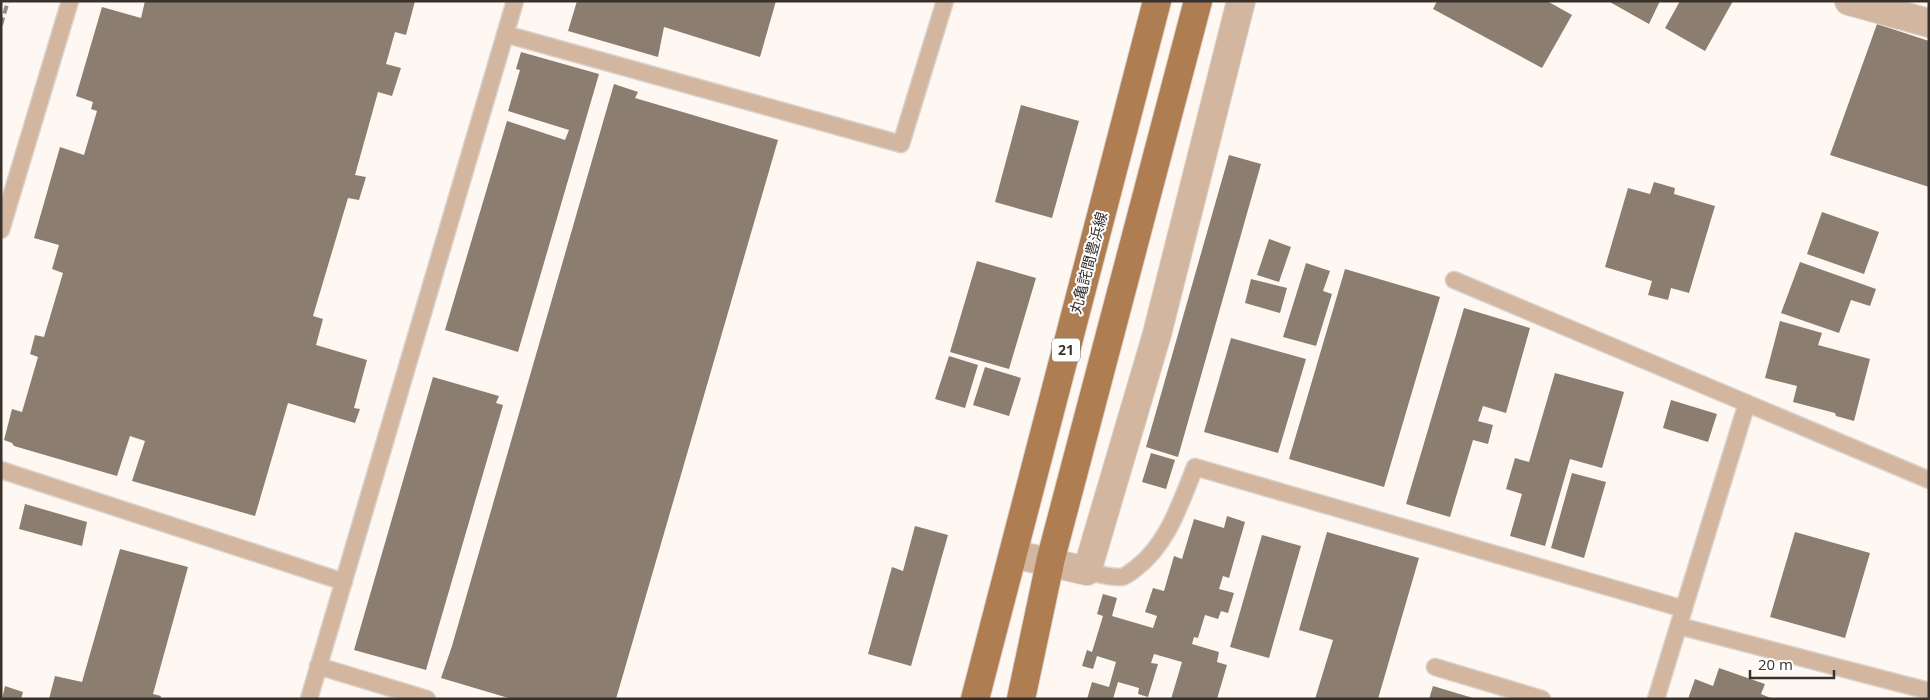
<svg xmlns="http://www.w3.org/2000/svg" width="1930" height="700" font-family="'Open Sans','Noto Sans JP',sans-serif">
  <rect width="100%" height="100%" fill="#fff8f2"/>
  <path fill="#8b7d70" d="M145,1h270l-9,34 -11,-3 -9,32 15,4 -9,28 -14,-4 -23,83 11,2 -7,23 -11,-2 -35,118 10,3 -7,26 51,15 -13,48 6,1 -5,14 -67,-20 -33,113 -123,-35 13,-40 -15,-5 -13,40 -103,-30 -2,-3 -8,-3 8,-31 10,3 16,-55 -8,-3 5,-19 9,2 19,-64 -11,-4 7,-24 -25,-7 26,-91 24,8 13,-44 -6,-2 2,-7 -17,-6 26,-89 39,11z
    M577,1h199l-16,56 -96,-30 -6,30 -90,-26z
    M1437,1h110l25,14 -30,53 -109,-59z
    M1608,1h52l-11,23z
    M1680,1h53l-28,50 -40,-23z
    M1877,24l52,17v146l-99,-32z
    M521,52l78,22 -81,278 -73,-22 62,-209 58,19 4,-10 -61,-19 12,-41 -4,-1z
    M614,84l24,8 -3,6 143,42 -162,559h-104l-71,-21 11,-32z
    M1021,105l58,16 -27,97 -57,-16z
    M1229,155l32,9 -83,293 -32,-10z
    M1654,182l21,6 -1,6 41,12 -26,87 -18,-5 -3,12 -20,-5 4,-14 -47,-14 23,-79 22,6z
    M1822,212l57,20 -15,42 -57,-20z
    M1269,239l22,8 -12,35 -22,-7z
    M977,261l59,17 -27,91 -59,-17z
    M1800,262l76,27 -6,17 -19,-6 -12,33 -58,-20z
    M1306,263l24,8 -7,20 9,3 -16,52 -33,-9z
    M1345,269l95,28 -56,190 -95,-28z
    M1251,279l36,9 -7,25 -35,-10z
    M1464,308l66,20 -24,85 -23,-7 -5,15 15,4 -5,19 -15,-4 -23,77 -44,-13z
    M1780,321l42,12 -4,12 52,14 -16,62 -18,-5 -1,-3 -42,-11 4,-16 -32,-8z
    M1231,338l75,21 -28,94 -74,-21z
    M949,356l29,9 -13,43 -30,-9z
    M985,367l36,11 -12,38 -36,-11z
    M1555,373l69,19 -22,76 -32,-9 -25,87 -35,-10 12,-42 -16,-5 9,-31 14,4z
    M433,377l66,19 -3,7 7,2 -77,265 -72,-20z
    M1671,400l46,14 -9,28 -45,-14z
    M1151,453l24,7 -9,29 -24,-7z
    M1572,473l34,9 -22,76 -33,-10z
    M25,504l62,18 -5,24 -63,-17z
    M1227,516l18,6 -16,56 -6,-2 -4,13 15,4 -6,20 -7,-2 -3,8 -13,-4 -7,23 -4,-1 -2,7 27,8 -2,10 10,3 -10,34h-46l11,-37 -28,-8 -3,9 7,1 -10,33 -10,-3 1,-6 -21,-6 -5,17h-26l5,-17 17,5 7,-25 -19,-6 -4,13 -11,-3 5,-16 5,2 11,-36 -6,-2 6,-20 14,4 -5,18 41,12 4,-12 -12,-4 8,-24 11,3 10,-35 8,3 12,-40 30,9z
    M915,526l33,9 -37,131 -43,-12 24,-87 11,4z
    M1327,532l92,26 -41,141h-63l18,-59 -34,-10z
    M1795,532l75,21 -25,85 -75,-21z
    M1262,535l39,11 -32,112 -39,-11z
    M120,549l68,18 -35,127 8,2 -1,3h-111l6,-23 27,6z
    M1719,668l46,16 -4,10 12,5h-85l7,-20 18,7z
    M5,686l18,6 -2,7h-19z
    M1433,686l40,12v1h-44z"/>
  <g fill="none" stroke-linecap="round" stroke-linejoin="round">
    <defs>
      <path id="lane" d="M505,34l396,110 44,-143
        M1,230l69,-229
        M1454,280l475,200
        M1,470l343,112
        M1087,571c11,3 23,7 35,6 4,-1 9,-5 13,-8 33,-25 45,-65 60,-102l489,142
        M1679,626l250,65
        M318,666l109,33
        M1435,667l107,32
        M309,699l206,-698
        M1656,699l91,-296"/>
      <path id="street" d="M1849,1l80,22
        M1013,554l74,17 70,-237 84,-333"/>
      <path id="primary" d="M975,699l182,-698
        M1021,699l30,-141 147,-557"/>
    </defs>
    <use href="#lane" stroke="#dbd4ce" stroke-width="19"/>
    <use href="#street" stroke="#dbd4ce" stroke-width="30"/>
    <use href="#primary" stroke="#dbd4ce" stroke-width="30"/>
    <use href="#lane" stroke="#d2b69f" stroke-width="16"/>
    <use href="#street" stroke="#d2b69f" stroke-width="28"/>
    <use href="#primary" stroke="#af7d52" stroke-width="28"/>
    <path stroke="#938c87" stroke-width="4" stroke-dasharray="8 4" stroke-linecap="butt" d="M1,25l7,-24"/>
  </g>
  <g text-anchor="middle" stroke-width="4" stroke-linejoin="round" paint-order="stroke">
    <rect fill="#fff" stroke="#746f6b" stroke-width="1" x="1052" y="338.5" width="28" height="23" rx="4"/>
    <g font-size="14" font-weight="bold" fill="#38312c">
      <text x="1066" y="355">21</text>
    </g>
    <g font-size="15" fill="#38312c" stroke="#fff">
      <text transform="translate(1089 263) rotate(-75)" y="5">丸亀詫間豊浜線</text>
    </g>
  </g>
  <rect width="1930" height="700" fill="none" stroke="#38312c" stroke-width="5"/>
  <path d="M1750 670v8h84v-8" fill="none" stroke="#38312c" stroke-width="2.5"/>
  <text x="1758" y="670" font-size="15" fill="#38312c" stroke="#ffffff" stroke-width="4" paint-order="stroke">20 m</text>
</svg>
